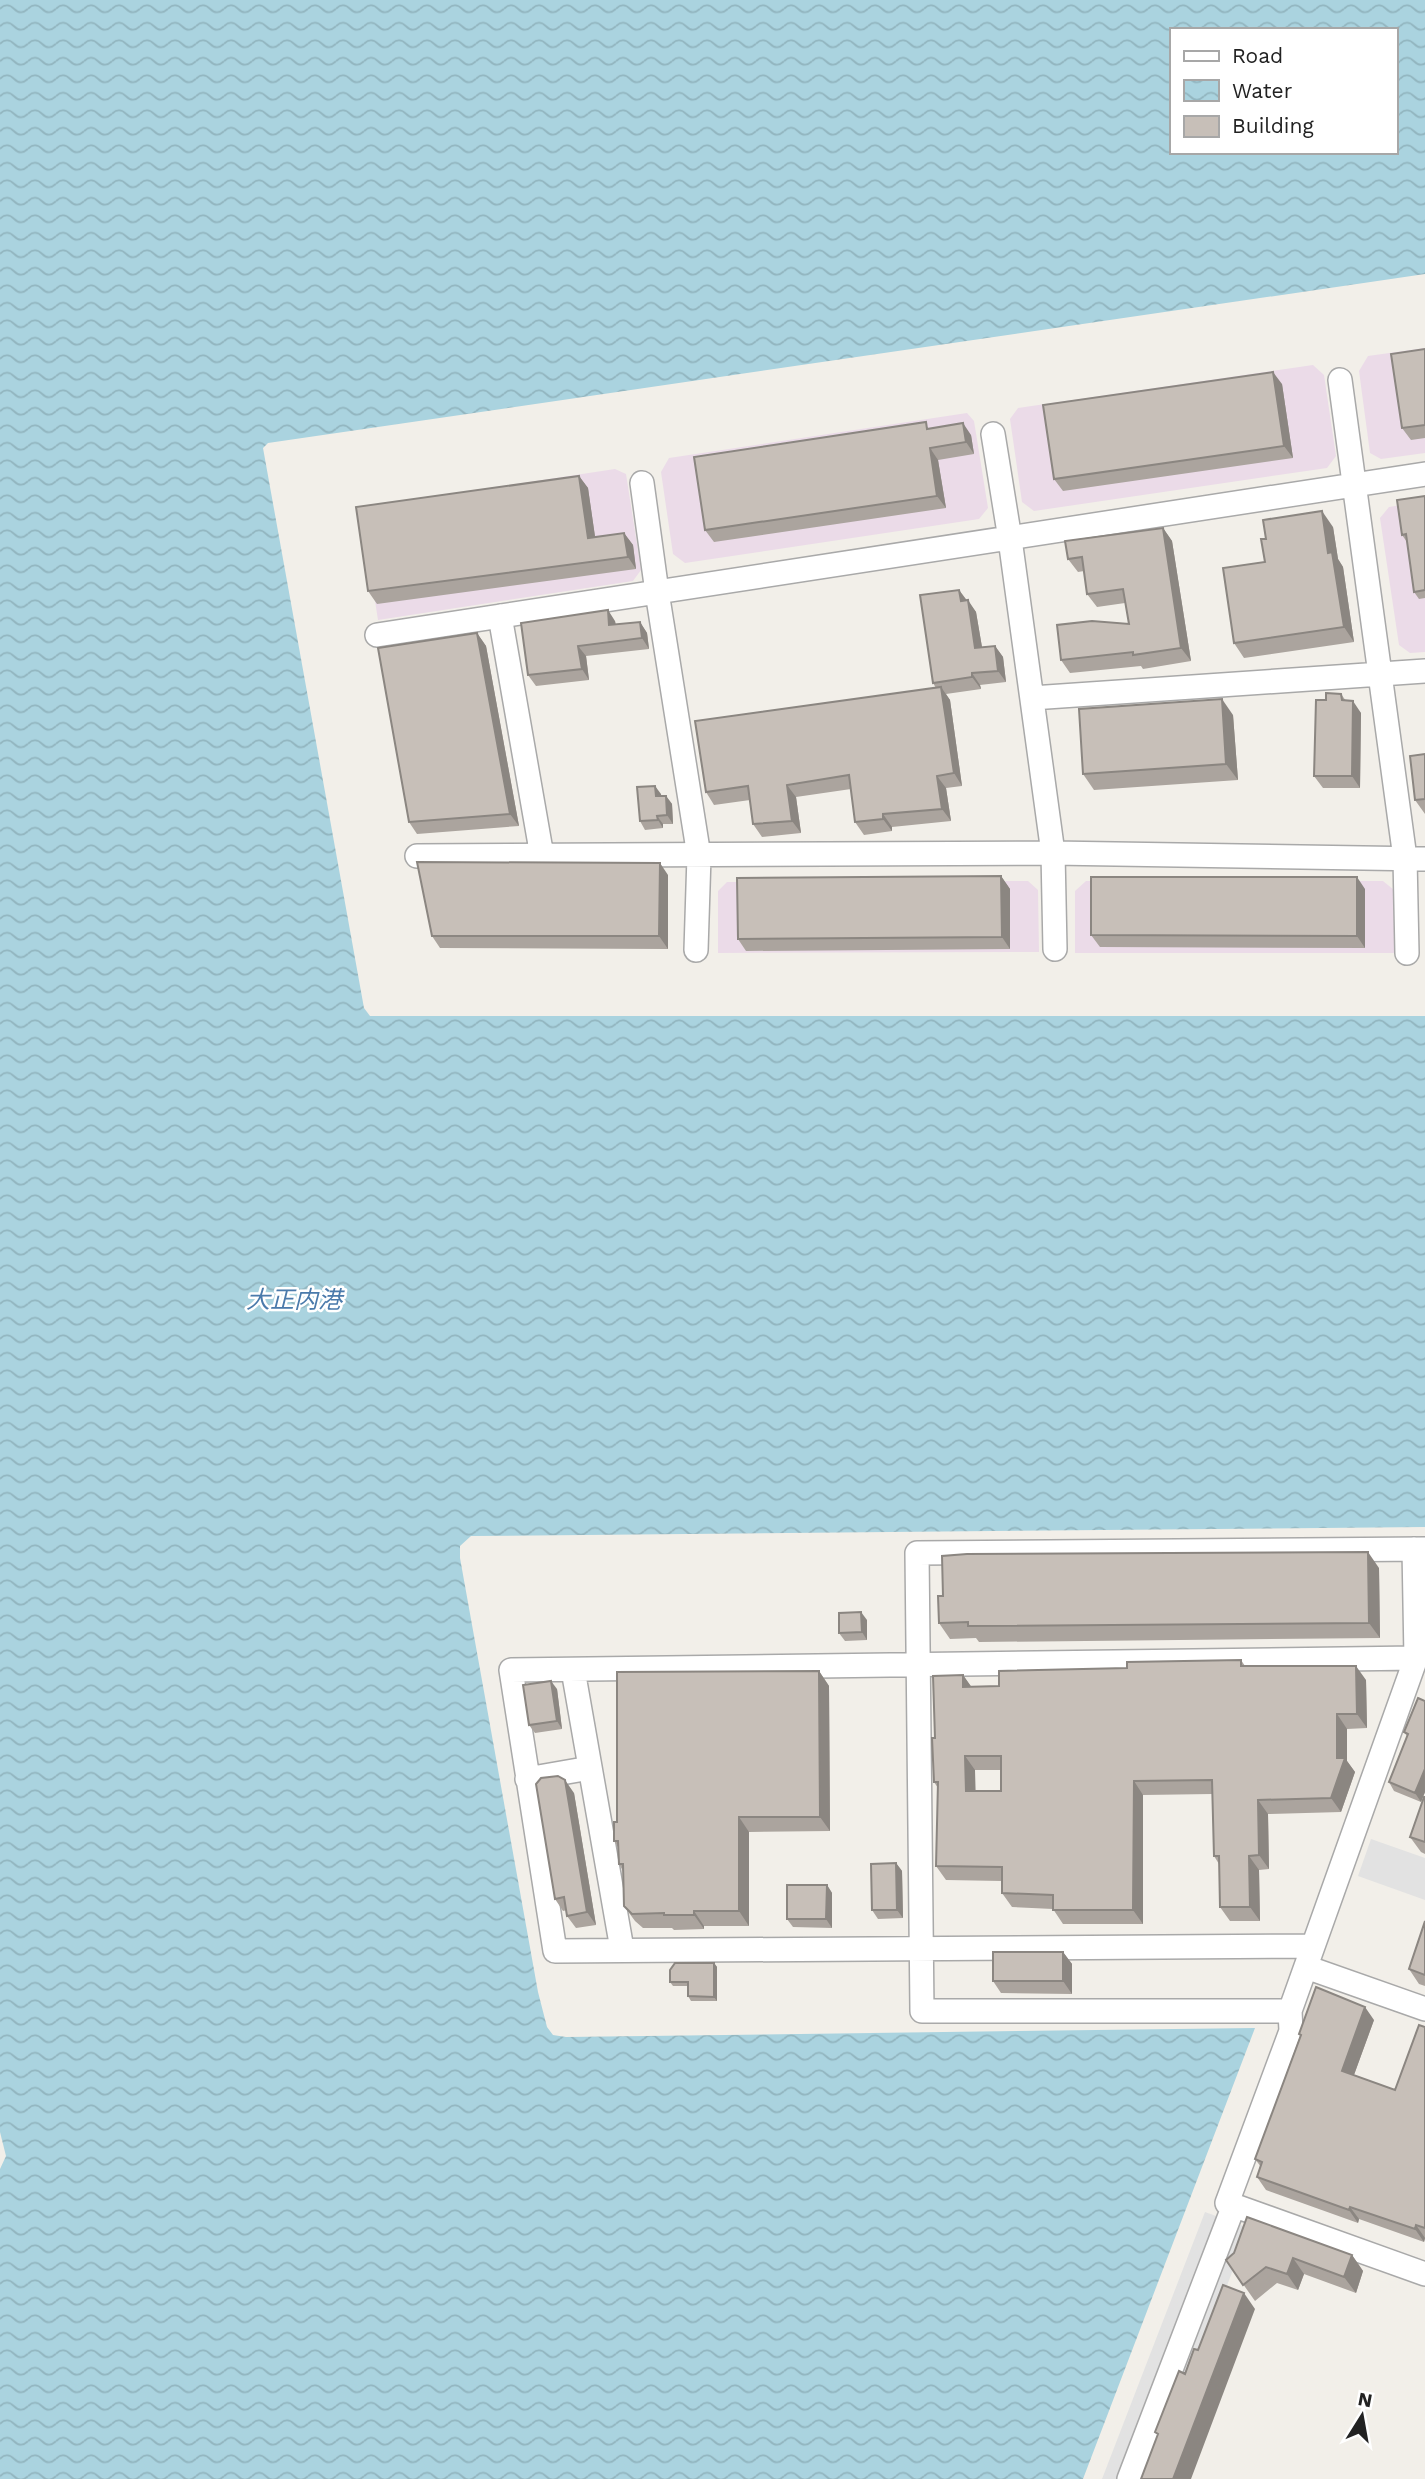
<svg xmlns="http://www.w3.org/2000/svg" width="1425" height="2479" font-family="'Work Sans','Noto Sans JP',sans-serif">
  <defs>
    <pattern id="water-waves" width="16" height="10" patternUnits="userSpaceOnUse" patternTransform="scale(1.75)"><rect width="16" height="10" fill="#aad3df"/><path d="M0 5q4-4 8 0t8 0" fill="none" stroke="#92b5bf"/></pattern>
  </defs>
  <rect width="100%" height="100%" fill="#f2efe9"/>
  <path fill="#ebdbe8" d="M1425,348v105l-44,6 -11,-6 -11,-82 9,-15z
    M1313,365l11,10 12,81 -9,12 -293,43 -12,-9 -12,-83 8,-11z
    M967,413l7,8 14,87 -9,11 -294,44 -12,-9 -12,-82 8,-14z
    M615,469l11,5 15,96 -8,11 -255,39 -17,-109 2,-4z
    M1425,501v151l-15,1 -11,-8 -19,-127 9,-11z
    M1028,881l10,9 1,62 -321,1v-62l9,-9z
    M1086,881h297l11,9v63h-319v-62z"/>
  <path fill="#e2e2e2" d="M1371,1839l54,19v42l-67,-24z
    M1205,2212l44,16 -96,251h-51z"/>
  <path fill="url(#water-waves)" fill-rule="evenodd" d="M0,0h1425v274l-1157,169 -5,5 101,560 6,8h1055v511l-954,9 -11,10v12l78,434 9,35 6,8 13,2 689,-9 -172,451h-1083v-310l6,-13 -6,-24zM1171,30h224v122h-224z"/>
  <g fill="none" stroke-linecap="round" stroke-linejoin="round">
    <defs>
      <path id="minor" d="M1340,380l65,478 2,95
        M993,434l17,105 43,314 2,96
        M642,483l15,109 42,264 -3,94
        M500,616l42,240
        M377,635l1048,-161
        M1032,698l393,-27
        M417,856l636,-3 372,6
        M1414,1549l2,109 -126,353 1,20 -64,172 198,71
        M573,1670l49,279
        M527,1779l63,-11
        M1313,1946l-758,5 -44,-281 905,-12 9,-3
        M1306,1967l119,42
        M1290,2011h-368l-5,-458 508,-4
        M1129,2479l105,-274"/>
    </defs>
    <use href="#minor" stroke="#a9a9a9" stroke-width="26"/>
    <use href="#minor" stroke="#fff" stroke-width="23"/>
  </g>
  <path fill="#aba49e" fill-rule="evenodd" d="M1425,349v89l-14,2 -9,-12z
    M1282,384l11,74 -230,33 -9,-12z
    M930,428l41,7 3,19 -36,6 8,48 -232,34 -9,-12z
    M579,476l9,12 7,49 29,-4 9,12 3,24 -259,35 -9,-13z
    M1425,496v102l-6,1 -5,-7 -7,-50 -5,-7z
    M1333,527l5,32 5,8 11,75 -110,16 -10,-15 31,-81z
    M1163,528l9,13 19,120 -48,8 -2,-3 -71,7 -9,-13 68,-36 -4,-21 -28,4 -10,-13 -3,-23 -6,1 -10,-13z
    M959,590l17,22 6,35 13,-1 8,11 3,25 -26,3 1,4 -35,5 4,6 12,86 -16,2 5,33 -59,6v4l-28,4 -9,-13 -4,-33 -55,8 5,36 -39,4 -9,-13 -3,-24 -36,5 -8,-13 230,-104 -3,-5z
    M615,621l1,4 24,-3 7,11 2,16 -63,7 3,24 -53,6 -8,-11z
    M477,633l9,13 33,180 -102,8 -8,-12z
    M1341,694l5,7 15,12 -1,75h-37l-9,-12 12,-76z
    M1233,715l5,65 -144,10 -11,-16z
    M1425,754v60l-10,-14z
    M655,786l6,10h5l6,8 1,20h-10v4l-18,2 -5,-9z
    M668,875v74l-228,-1 -8,-12z
    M1001,876l9,13v60l-264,2 -8,-12z
    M1365,889v59l-265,-1 -9,-12z
    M1379,1568l1,70 -401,4 -3,-4 -26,1 -11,-16z
    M867,1620v20l-22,1 -6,-8z
    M1241,1660l4,6 121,14 1,48 -20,1v32l8,11 -14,40 -73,2 1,55 -10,1 1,51h-30l-10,-14 -1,-43 -5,-8 -2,-62 -69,1v129h-80l-10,-15 -41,-2 -10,-14v-12l-56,-1 -10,-14 2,-78 -4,-6 1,-44 28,-63 8,12 28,-1 128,-18zM975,1770h26v21h-26z
    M819,1671l10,15 1,145 -81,1v94h-45v3l-30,1 -2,-2h-29l-8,-7 -11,-15 -1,-35 -4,-7 -1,-17 -4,-6 3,-19z
    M557,1689l5,40 -27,4 -6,-8z
    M1425,1701v91l-4,10 -27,-11 -5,-9 18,-46 -3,-4z
    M574,1793l22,132 -20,3 -9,-12v-6l-4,1 -8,-12z
    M1425,1797v57l-4,-2 -11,-15z
    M896,1863l6,8 1,47 -25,1 -6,-9z
    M827,1885l5,8v35l-39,-1 -6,-8z
    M1425,1921v65l-6,-2 -10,-15z
    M1063,1952l9,12v30l-71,-1 -8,-12z
    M714,1963l3,4v34h-26l-3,-5v-10h-15l-3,-4z
    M1374,2020l-20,55 41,15 30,-63v211l-1,4 -65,-23 -1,4 -92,-33 -9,-13 4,-10 -6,-8 45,-123 -1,-2z
    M1352,2255l11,16 -7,22 -52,-19 -6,16 -21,-7 -22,18 -29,-41z"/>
  <path fill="#8b8681" d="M1273,372l9,12 11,74 -9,-12z
    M963,423l8,12 3,19 -8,-12z
    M930,448l8,12 8,48 -9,-12z
    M579,476l9,12 9,62 -9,-12z
    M1322,511l11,16 5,32 5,8 11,75 -10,-15 -16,-74z
    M1163,528l9,13 19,120 -10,-13z
    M624,533l9,12 3,24 -8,-12z
    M959,590l8,11h-6z
    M968,600l8,12 8,47 -9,-11z
    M608,610l7,11 2,15 -8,-11z
    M640,622l7,11 2,16 -7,-11z
    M477,633l9,13 33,180 -9,-12z
    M578,646l8,10 3,24 -7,-11z
    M995,646l8,11 3,25 -8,-11z
    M972,673l8,12 1,4 -9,-12z
    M941,687l9,13 12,86 -8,-13z
    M1222,699l11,16 5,65 -12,-16z
    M1353,701l8,12 -1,75 -8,-12z
    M937,776l9,12 5,33 -9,-12z
    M787,785l9,12 5,36 -9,-12z
    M655,786l6,8 1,11 -6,-9z
    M666,796l6,8 1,20 -6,-9z
    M883,814l9,13v4l-9,-12z
    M657,816l6,8v4l-5,-8z
    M660,863l8,12v74l-9,-13z
    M1001,876l9,13v60l-8,-12z
    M1357,877l8,12v59l-8,-12z
    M1368,1552l11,16 1,70 -11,-15z
    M861,1612l6,8v20l-5,-8z
    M1356,1666l10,14 1,48 -10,-14z
    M819,1671l10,15 1,145 -10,-14z
    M963,1675l10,14 -10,-2z
    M551,1681l6,8 5,40 -5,-8z
    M1337,1714l10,15v32l8,11 -14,40 -10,-14 6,-40z
    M965,1756l10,14 1,35 -10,-14z
    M1425,1769v23l-4,10 -6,-9z
    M565,1780l9,13 22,132 -9,-13z
    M1134,1781l9,14v129l-10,-14z
    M1258,1800l10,14 1,55 -10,-14z
    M739,1817l10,15v94l-10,-15z
    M1249,1856l10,14 1,51 -10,-14z
    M896,1863l6,8 1,47 -6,-8z
    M827,1885l5,8v35l-6,-9z
    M694,1911l10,15v3l-10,-14z
    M1063,1952l9,12v30l-9,-13z
    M714,1963l3,4v34l-3,-4z
    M1365,2007l9,13 -23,63 -9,-12z
    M1350,2207l9,12 -1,4 -9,-13z
    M1416,2225l9,13 -1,4 -9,-13z
    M1352,2255l11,16 -7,22 -12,-16z
    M1293,2258l11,16 -6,16 -11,-16z
    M1244,2293l11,16 -64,170h-18z"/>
  <path fill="#c7bfb8" stroke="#8b8681" stroke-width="2" fill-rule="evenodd" d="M1425,349v76l-23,3 -11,-74z
    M1273,372l11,74 -230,33 -11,-74z
    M926,422l1,7 36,-6 3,19 -36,6 7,48 -232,34 -11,-73z
    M579,476l9,62 36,-5 4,24 -260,34 -12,-84z
    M1425,496v94l-11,2 -8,-58 -4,1 -5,-35z
    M1322,511l6,42 4,-1 12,75 -110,16 -11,-75 42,-6 -4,-23h5l-3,-19z
    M1163,528l18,120 -48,7v-3l-72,8 -4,-35 35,-4 37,3 -6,-35 -36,5 -5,-37 -14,2 -3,-18z
    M959,590l2,11 7,-1 7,48 20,-2 3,25 -26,2v4l-39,6 -13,-88z
    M608,610l1,15 31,-3 2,16 -64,8 4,23 -54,6 -7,-52z
    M477,633l33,181 -101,8 -31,-174z
    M941,687l13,86 -17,3 5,33 -59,5v5l-28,3 -6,-47 -62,10 5,36 -39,3 -5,-38 -42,6 -11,-71z
    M1326,693l15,1 1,6 11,1 -1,75h-38l2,-76h10z
    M1222,699l4,65 -143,10 -4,-65z
    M1425,754v45l-10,1 -5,-44z
    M655,786l1,10h10l1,19 -10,1 1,4 -18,1 -3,-34z
    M417,862l243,1 -1,73h-227z
    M1001,876l1,61 -264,2 -1,-61z
    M1091,877h266v59l-266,-1z
    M1368,1552l1,71 -401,3v-4l-29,1 -1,-27h5l-1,-40 25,-2z
    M861,1612l1,20 -23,1v-20z
    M1241,1660v6h115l1,48h-20v44h8l-14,40 -73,2 1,55 -10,1 1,51h-30l-1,-51h-5l-2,-76 -78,1 -1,129h-80v-15l-51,-2v-26l-66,-1 2,-84h-4l-2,-44h3l-2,-62 30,-1v12l36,-1v-15l128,-3v-6zM965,1756h36v35h-35z
    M819,1671l1,146h-81v94h-45v4h-30v-2l-32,1 -8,-8 -1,-42h-4l-1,-23h-4v-19h3v-150z
    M551,1681l6,40 -28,4 -6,-40z
    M1418,1698l7,3v68l-10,24 -26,-11 19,-48 -4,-2z
    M558,1776l7,4 22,132 -20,4 -3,-19 -9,2 -19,-115 5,-6z
    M1424,1797h1v45l-15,-5z
    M896,1863l1,47h-25l-1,-46z
    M787,1885h40l-1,34h-39z
    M1425,1921v54l-16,-6z
    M993,1952h70v29h-70z
    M675,1963h39v34l-26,-1v-14h-18v-12z
    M1316,1987l49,20 -23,64 53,19 24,-65 6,2v201l-9,-3 -1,4 -65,-22 -1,3 -92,-33 5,-15 -7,-3 46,-124 -2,-1z
    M1247,2217l105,38 -8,22 -51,-19 -6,16 -21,-7 -23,18 -17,-25 8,-7z
    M1223,2285l21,8 -71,186h-32l17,-45 -3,-2 24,-61 6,3 9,-25 4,1z"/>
  <g text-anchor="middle" stroke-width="5" stroke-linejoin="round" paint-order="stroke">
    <g font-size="24" font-style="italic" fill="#4a7aab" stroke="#fff">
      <text x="294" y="1308">大正内港</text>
    </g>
  </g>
  <rect x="1170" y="28" width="228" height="126" fill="#ffffff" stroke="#a7a7a7" stroke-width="2"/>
  <rect x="1184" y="51" width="35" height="10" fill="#ffffff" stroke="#a7a7a7" stroke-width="2"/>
  <text x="1232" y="63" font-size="21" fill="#222222">Road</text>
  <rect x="1184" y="80" width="35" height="21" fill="url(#water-waves)" stroke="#a7a7a7" stroke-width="2"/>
  <text x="1232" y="98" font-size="21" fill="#222222">Water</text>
  <rect x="1184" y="116" width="35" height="21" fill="#c7bfb8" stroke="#a7a7a7" stroke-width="2"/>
  <text x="1232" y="133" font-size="21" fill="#222222">Building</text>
  <g transform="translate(1362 2416) rotate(11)" stroke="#ffffff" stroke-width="5" paint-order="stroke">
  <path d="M0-5L12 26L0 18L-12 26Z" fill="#222222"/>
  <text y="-10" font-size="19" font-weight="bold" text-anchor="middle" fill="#222222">N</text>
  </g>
</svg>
